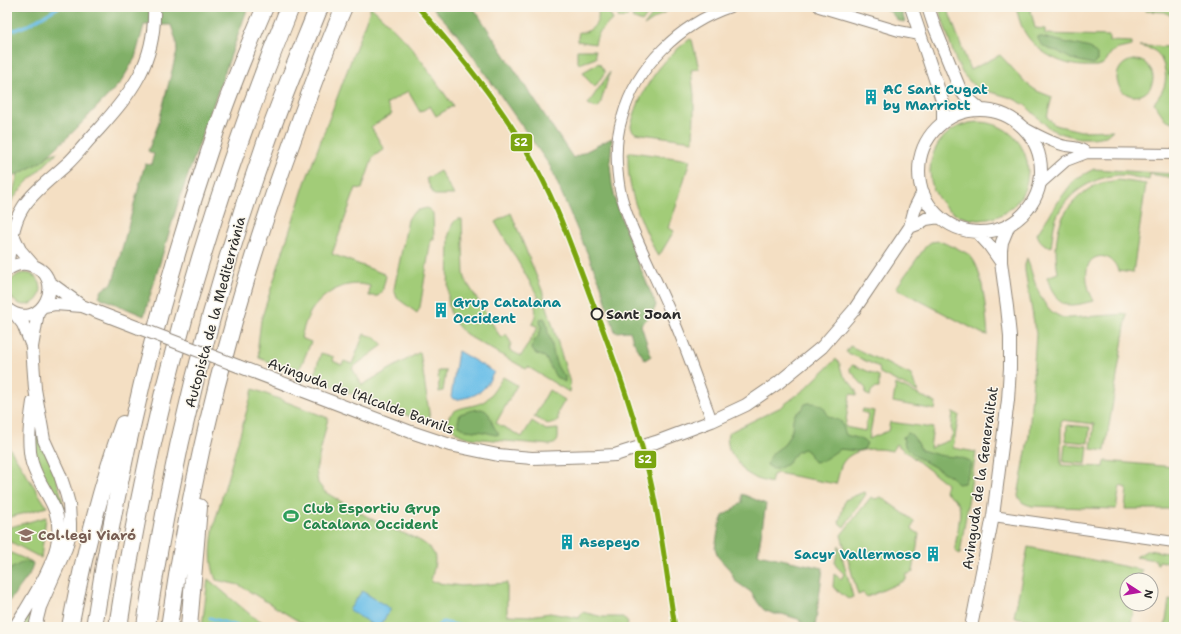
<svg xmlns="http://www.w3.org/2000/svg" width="1181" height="634" font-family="'Shantell Sans',sans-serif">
  <rect width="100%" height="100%" fill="#fbf7ec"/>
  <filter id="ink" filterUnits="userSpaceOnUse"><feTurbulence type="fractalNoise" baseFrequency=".025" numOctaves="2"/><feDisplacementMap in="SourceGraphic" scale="8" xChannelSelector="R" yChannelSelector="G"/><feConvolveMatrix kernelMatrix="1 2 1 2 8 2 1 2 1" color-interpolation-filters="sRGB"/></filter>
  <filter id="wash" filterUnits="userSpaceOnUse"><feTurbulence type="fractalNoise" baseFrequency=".012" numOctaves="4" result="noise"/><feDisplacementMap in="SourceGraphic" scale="16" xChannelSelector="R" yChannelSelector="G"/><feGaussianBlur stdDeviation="0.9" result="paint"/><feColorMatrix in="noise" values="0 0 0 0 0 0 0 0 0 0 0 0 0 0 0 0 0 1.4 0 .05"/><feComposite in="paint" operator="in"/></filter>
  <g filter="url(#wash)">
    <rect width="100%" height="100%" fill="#f4dfc3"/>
    <path fill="#a2cc78" stroke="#667c52" d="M371,7c14,13 28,26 40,40 15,19 28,39 42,59l-17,10 -6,-10 -10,6 -12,-21 -22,13 6,10 -21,13 13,22 -11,8 -11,32 -6,-1 -24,66 52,20 2,2 -4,16 -4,4h-9l1,-10c-23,-7 -46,6 -59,25 -5,8 -8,18 -10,27l10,4 -10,24 -6,6 -36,-14 -1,-13 3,-25 44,-137z
      M599,7h7l7,13c-10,6 -16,13 -18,24l-18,-3 2,-9c13,2 23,-12 18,-24z
      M615,7h12v10l-8,1z
      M635,7h18l-11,15 -10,-4z
      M658,7h15l-29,19z
      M940,7h7l23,63 30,-15 27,29 10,7 15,6 -5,20 8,8 26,6 32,-1 -7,6 -13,2h-14l-17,-4 -12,-5 -25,-24 -13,-7 -36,-10 -13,-14 -7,-13 -16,-49z
      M1016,7h14l5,21 10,1v5l64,2v5l23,1v4c-7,2 -15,2 -21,7 -3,4 -5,10 -10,12 -5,2 -13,1 -18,1 -23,-1 -48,-15 -59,-35 -4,-7 -6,-16 -8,-24z
      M1145,7h29v11l-9,-6 -20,-1z
      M690,39l2,1 7,29 -8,1 3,25v19l-1,27 -58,-8 -3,-3 -1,-4c9,-36 29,-65 59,-87z
      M1139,46l35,1v76l-9,-4 -11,-16c10,-13 14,-20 10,-37 -2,-5 -4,-11 -8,-14 -5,-4 -12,-4 -17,-6z
      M577,50h18l1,8 -17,6 -2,-5z
      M1117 78a18 18 0 1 1 36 0a18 18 0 1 1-36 0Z
      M599,63l6,9 -10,15 -8,-8 -4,-7z
      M610,72l-10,33 -2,3 -4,-1 -6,-3z
      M930 171a49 49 0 1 1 98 0a49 49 0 1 1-98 0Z
      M58,152l-33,32 -15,19 8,-29 24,-13 7,-6z
      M632,152l58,8 -14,47 -8,21 6,3 -15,25 -2,-1c-16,-35 -30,-61 -29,-101z
      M1094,169l80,5v4l-24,-4 -1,6c-9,-1 -19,-5 -28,-5 -25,1 -52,16 -63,39 -5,10 -5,22 -7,33 -7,-3 -11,-4 -14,-13l23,-35 15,-20z
      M440,171l14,24h-20l-8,-16z
      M1118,180l28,4 -13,89 -15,-2c-1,-3 -2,-6 -4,-8 -6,-8 -18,-9 -24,-1 -7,10 -2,29 4,39 -7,1 -14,4 -22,4 -15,1 -21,-15 -25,-28l11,-4c-3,-17 -3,-38 4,-54 5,-12 20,-27 32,-33 7,-4 15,-4 24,-6z
      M427,208l4,3 2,2 1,26h-3l-9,56 -2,12 -3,6 -20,-15 -3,-9 14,-69c4,-9 10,-10 19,-12z
      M511,213l31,77 28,93 -1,9 -41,-25 -2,2 -56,-32c-14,-10 -21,-21 -22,-38l1,-65 4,-11 4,-4h5l2,55 2,7 35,57 5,-4 5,9 -2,7 12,6 17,-29 -6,-3c4,-8 5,-15 1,-23l6,-3 -44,-76z
      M939,241c10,4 21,8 29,13 16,11 18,63 20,81l-5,-1 -87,-46 30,-42 5,-4z
      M1027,258c7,20 12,49 32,58 3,2 7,2 10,2l58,-4 -22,137 -14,-2 3,-25 -33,-4v45l43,2 1,-6 69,6v42h-49l2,-21 -7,-2 -4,23 -84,-3c-7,-2 -11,-3 -14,-10l11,-61 7,-101 -11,-63v-6z
      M9 289a16 16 0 1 1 32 0a16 16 0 1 1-32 0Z
      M364,334l11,3 8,8 -31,23 10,17 58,-33 10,67 -1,3h-4l-112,-43 8,-26 13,4 -1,4 9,4 2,-4 8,3z
      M850,346l61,29 7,17 -38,-19 -1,-6 -33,-15z
      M836,359l4,4c-1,15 15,19 17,32l-7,-1 -5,33 20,4 3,-17 -6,-2 1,-3 11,2 -5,28 19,-8 2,-9 43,6 -3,20 20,-8 3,-7 -2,-5 2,-16 6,3 -6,33 23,4 -16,102 -5,-3v-3c1,-10 7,-35 4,-43 -3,-6 -10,-10 -14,-14l2,-7 -51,-40 -4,7c-17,-4 -43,-3 -51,15 -2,6 -3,13 -5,18l-59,-11 -4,2 -2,8 -14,-4 -12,-7 -16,-22 -2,-11 1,-5 4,-3 49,-24 24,-18z
      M853,365l26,11v12c-6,0 -8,2 -9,8l-5,-2 1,-5 -16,-19v-3z
      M438,371h8l-3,20 -4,1z
      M503,377l14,8 -21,38 26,14 10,-16 14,9 12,-1c0,9 2,14 -8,16l-79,-7c-10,-2 -15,-4 -20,-13l-4,-1c2,-21 26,-14 39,-24 7,-6 12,-16 17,-23z
      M896,384l40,19 -1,7 -42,-8z
      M253,389l75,29 -12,52 2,13 7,9c18,11 37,22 56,32 16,9 44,13 53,30 3,7 -2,20 -3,28l30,4 46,-3v32l23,1 20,-3 29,5 3,-6 21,5h20l5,6 -1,4h-325l1,-3 -64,-39 -23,-5c-7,-18 -5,-36 -2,-55z
      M549,390l16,10 -7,12v9l-10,3 -14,-7z
      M35,419c12,33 28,68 30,103 -8,-23 -26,-45 -30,-68 -2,-11 0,-24 0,-35z
      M1067,425l23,2 -2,16 -22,-2z
      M7,444l40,63 -40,11z
      M1065,444l23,2 -2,18 -23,-2z
      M864,492l2,2 -22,33 -5,-4 6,-23z
      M871,497l4,2 6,-2 33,24 -2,8 7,5 -6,38 -7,3v5l-39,17 -4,-4 -5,2 -17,-60z
      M46,517l-5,41 -34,-18v-12z
      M839,545l14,52 -5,2 -15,-12 1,-13 7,5 3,-5 -8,-8 -1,-4z
      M1028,547l114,23 -2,10h-13v24h8l-5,23h-66l-50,-10z
      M1148,550l25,4 -2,9 -12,-2 -1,3h-2v-4l-20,-3z
      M11,553l21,9 -25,16v-23z
      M208,579l44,37 19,11h-69z
      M38,599l-8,28h-11z
      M1169,600l5,1v26h-9z"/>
    <path fill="#81b068" stroke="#566e4a" d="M7,7h241l-70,196 -34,113 -45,-19 3,-7 11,-8 32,-118 6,1 3,-11 -6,-3 10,-26 19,-74 -1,-11 -5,-15h-27l-9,33 -14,24 -49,51 -30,28 -18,10 -17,8z
      M432,7h41l100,151 39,-20 -2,26 2,20 4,20 21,56 19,45c-2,8 -9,14 -15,20l10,31 -6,4 -12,-19 -3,-10 -15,1 -14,-47 -51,-119 -92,-131z
      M878,7h22l5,15 -7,-1c-7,-8 -9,-13 -20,-14z
      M1037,37h5l48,11 7,7v6l-4,3 -22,-5 -14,-8 -9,-2 -7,-5z
      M1174,61v16l-5,-2 1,-12z
      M544,318c4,6 3,9 4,15 1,5 4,8 4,12 2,12 4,24 13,31v6l-9,-5 -11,-20 -9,-3 -5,-6 3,-7 4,-4 3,-8 -1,-10z
      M809,403c13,0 14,3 20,14l12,4 5,14 14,4 7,4 -3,6 -6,2 -18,-2 -18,12 -8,1 -4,-6 -2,-5 -5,-2 -6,3 -10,12 -9,5h-5l-6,-4 2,-6 5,-7 10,-7 4,-7 4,-8 1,-11 2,-5 7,-4 3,-6z
      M481,409c9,2 9,9 12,16 1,3 4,6 6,9l-3,1 -12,-3 -18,-2 -7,-4 -1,-4 2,-8 13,-4z
      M907,433l4,1 7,9 3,7c8,2 15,5 23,6 10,1 19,0 27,7l-2,9 -5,11 -6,1 -8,-8 -35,-20 -10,-10 -2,-9z
      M742,494l24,10 -8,50 65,14 -8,59h-8l-9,-8 -16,-5h-8l-10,-4 -6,-7 -7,-11 -16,-11 -5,-11 -12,-13 -3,-9 4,-22 4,-10 19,-13z
      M23,562h9l1,2 -4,11 -22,29v-33z"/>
    <path fill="#6cbfe8" stroke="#4c758a" d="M458,351l36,21c-7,13 -10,20 -25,25 -6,1 -10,3 -16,2l-2,-2z
      M362,591l29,18 -12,18h-3l-27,-17z"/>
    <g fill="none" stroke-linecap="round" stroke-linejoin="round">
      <path stroke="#6cbfe8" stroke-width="3" d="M7,28l8,2 13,-5 31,-18
        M210,618l31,9
        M436,627l7,-5 21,5"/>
    </g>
  </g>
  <g filter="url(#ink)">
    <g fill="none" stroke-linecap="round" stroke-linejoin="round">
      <defs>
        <path id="minor" d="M819,7l80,24 21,4
          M1025,128c13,7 27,15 41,18 8,1 15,1 21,7
          M1040,184l26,-23 21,-8 87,1
          M712,421c-13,-35 -25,-71 -40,-105 -9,-21 -19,-42 -29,-64 -9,-20 -18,-40 -23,-62 -4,-23 -5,-50 2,-72 14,-52 58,-94 108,-111
          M993,516l181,26"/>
        <path id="tertiary" d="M911,7l32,96v19
          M928,7l7,21 24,59 6,9 15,13
          M919 171a61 61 0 1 1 122 0a61 61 0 1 1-122 0Z
          M910,227l8,-3 8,-5 13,-2
          M977,232l12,13 12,17
          M13,235l7,15 13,15
          M7,265c4,-19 5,-40 15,-56 9,-16 31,-32 45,-45 11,-10 20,-23 31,-34 34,-38 58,-68 56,-123
          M7,270c7,-5 15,-8 23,-5 40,10 11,71 -23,44
          M49,282l33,24 57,22
          M44,306l11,-2 27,2
          M16,315l7,9 9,22
          M238,366l173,66 39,13 48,10 34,3 65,-2 18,-1 9,-3 32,-10 56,-21 34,-16 32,-22 44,-36 32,-37 56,-83 5,-19 8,-16
          M15,627c3,-5 6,-10 10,-16 12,-20 30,-48 33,-72 4,-35 -17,-46 -26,-76 -5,-20 -2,-41 1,-61
          M35,627l5,-20 26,-59 4,-15v-10l-1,-19 -3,-11 -6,-18 -16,-35 -9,-51 -3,-42 6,-35
          M971,627l22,-111 15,-116 2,-32v-32l-3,-29 -6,-45v-12l1,-8 7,-17"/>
        <path id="trunk" d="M70,627c13,-69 30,-137 53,-203
          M94,627c25,-166 65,-328 119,-487 15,-45 33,-89 52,-133
          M169,627c24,-169 68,-336 127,-496 15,-42 30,-83 48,-124
          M189,627l10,-120"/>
        <path id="motorway" d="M118,627c31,-213 91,-421 172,-620
          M146,627c5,-40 13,-79 20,-118 24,-124 58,-247 100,-366 16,-46 35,-91 53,-136"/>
      </defs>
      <use href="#minor" stroke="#908577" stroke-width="12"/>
      <use href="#tertiary" stroke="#908577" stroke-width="14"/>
      <use href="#trunk" stroke="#908577" stroke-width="18"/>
      <use href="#motorway" stroke="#908577" stroke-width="20"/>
      <use href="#minor" stroke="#fff" stroke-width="10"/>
      <use href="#tertiary" stroke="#fff" stroke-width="12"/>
      <use href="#trunk" stroke="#fff" stroke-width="16"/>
      <use href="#motorway" stroke="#fff" stroke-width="18"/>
      <defs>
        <path id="tertiary-bridge" d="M139,328l99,38"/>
      </defs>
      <use href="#tertiary-bridge" stroke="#908577" stroke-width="14" stroke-linecap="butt"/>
      <use href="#tertiary-bridge" stroke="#fff" stroke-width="12"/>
      <defs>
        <path id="rail-1" d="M418,7c41,47 80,94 111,148 26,43 42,91 60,138 21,55 42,111 57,169 14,54 20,110 29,165"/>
      </defs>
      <use href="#rail-1" stroke="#fbf7ec" stroke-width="8"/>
      <use href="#rail-1" stroke="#7aa510" stroke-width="5"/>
    </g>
  </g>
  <defs>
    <symbol id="building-bare" viewBox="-9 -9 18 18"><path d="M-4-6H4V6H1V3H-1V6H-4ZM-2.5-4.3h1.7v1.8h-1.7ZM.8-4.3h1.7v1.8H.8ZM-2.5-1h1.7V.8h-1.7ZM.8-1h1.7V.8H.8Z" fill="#0f9aa8" stroke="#fbf7ec" stroke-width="2.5" paint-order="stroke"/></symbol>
    <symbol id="stadium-bare" viewBox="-9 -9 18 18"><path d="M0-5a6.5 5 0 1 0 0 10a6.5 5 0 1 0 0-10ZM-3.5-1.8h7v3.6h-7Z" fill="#2e9e5b" stroke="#fbf7ec" stroke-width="2.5" paint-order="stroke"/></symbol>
    <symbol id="school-bare" viewBox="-9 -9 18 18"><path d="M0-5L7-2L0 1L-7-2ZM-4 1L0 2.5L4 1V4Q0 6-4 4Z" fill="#8d6e63" stroke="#fbf7ec" stroke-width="2.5" paint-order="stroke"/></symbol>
  </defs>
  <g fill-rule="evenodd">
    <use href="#building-bare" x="860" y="86" width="22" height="22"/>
    <use href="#building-bare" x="430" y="299" width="22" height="22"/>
    <use href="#stadium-bare" x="280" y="505" width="22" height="22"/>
    <use href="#school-bare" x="15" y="524" width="22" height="22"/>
    <use href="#building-bare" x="556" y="531" width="22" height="22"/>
    <use href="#building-bare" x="922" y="543" width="22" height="22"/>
  </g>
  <circle fill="#fbf7ec" stroke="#2b2b2b" stroke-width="2" cx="597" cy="314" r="5.5"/>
  <g text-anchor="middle" stroke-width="3" stroke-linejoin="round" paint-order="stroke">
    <g font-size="14" font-weight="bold" fill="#0d838f" stroke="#fbf7ec" text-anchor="start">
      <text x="883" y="94">AC Sant Cugat<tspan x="883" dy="16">by Marriott</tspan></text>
      <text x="453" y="307">Grup Catalana<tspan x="453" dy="16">Occident</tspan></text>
      <text x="579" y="547">Asepeyo</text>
      <text x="921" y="559" text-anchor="end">Sacyr Vallermoso</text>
    </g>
    <g font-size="14" fill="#2b2b2b" stroke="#fbf7ec">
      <text transform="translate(215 312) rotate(-75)" y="5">Autopista de la Mediterrània</text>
      <text transform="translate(361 396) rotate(20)" y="5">Avinguda de l'Alcalde Barnils</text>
      <text transform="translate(980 478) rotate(-82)" y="5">Avinguda de la Generalitat</text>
    </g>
    <g font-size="14" font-weight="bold" fill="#2b2b2b" stroke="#fbf7ec" text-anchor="start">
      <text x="606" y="319">Sant Joan</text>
    </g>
    <g font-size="14" font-weight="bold" fill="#27864d" stroke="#fbf7ec" text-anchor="start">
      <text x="303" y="513">Club Esportiu Grup<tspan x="303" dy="16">Catalana Occident</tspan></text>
    </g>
    <g font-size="14" font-weight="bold" fill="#785e54" stroke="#fbf7ec" text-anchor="start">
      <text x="38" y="540">Col·legi Viaró</text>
    </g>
  </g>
  <g stroke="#fbf7ec" stroke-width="1.5">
    <rect x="510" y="133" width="23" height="19" rx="4" fill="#7aa510"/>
    <rect x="634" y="450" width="23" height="19" rx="4" fill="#7aa510"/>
  </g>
  <g font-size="11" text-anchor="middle" font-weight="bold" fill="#fff">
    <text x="521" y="146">S2</text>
    <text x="645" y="463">S2</text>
  </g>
  <rect width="1181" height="634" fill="none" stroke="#fbf7ec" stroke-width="24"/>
  <g transform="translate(1139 592) rotate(102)"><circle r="19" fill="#fbf7ec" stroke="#a8a59f"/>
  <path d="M0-3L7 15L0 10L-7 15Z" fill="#b5179e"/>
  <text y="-6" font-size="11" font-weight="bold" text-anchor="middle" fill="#2b2b2b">N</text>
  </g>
</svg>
